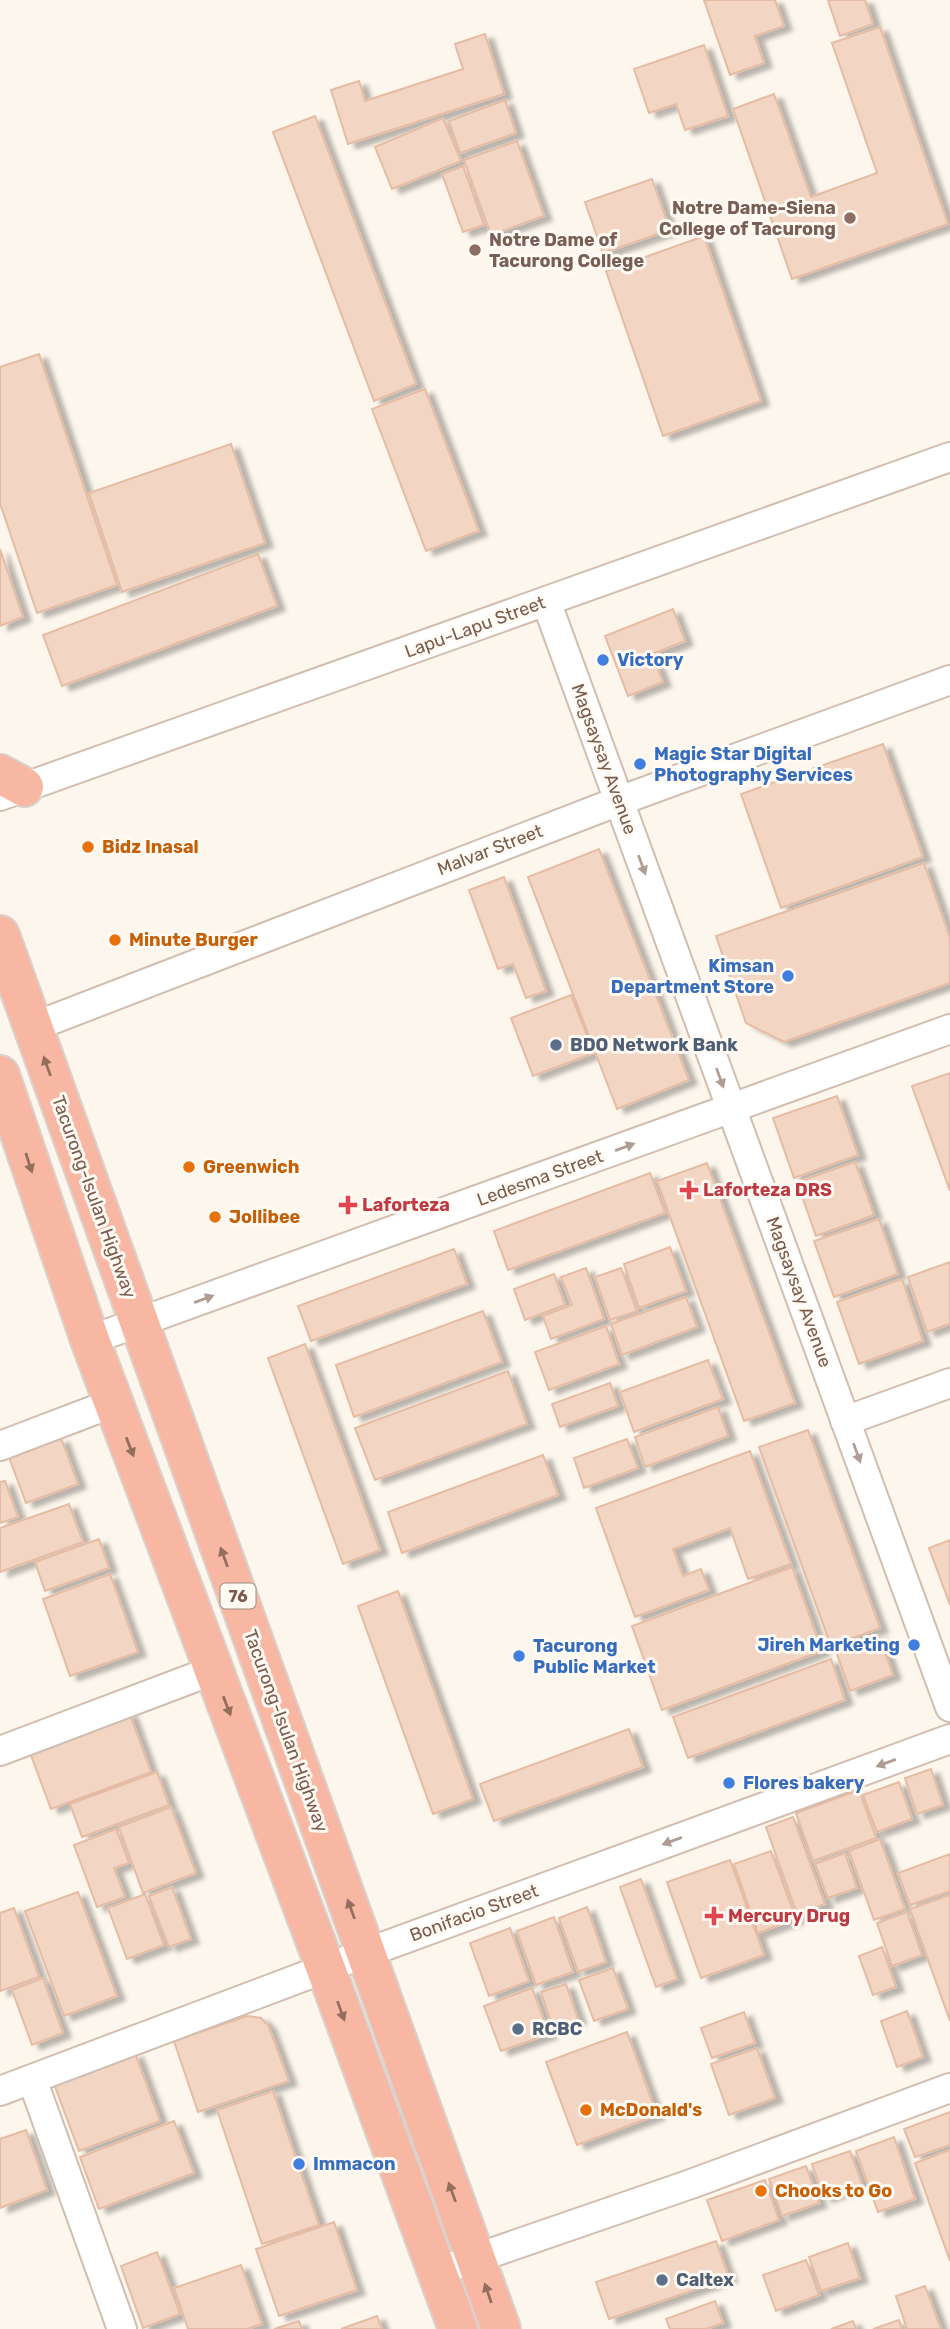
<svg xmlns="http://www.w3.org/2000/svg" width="950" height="2329" font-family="Rubik,sans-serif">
  <defs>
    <filter id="shadow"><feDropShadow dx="8" dy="4.5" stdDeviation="2" flood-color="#0004"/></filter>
  </defs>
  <rect width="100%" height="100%" fill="#fdf6ec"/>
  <path fill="#f3d5c3" stroke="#e6bba3" stroke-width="2" filter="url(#shadow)" d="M704,0h71l9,26 -29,10 9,27 -34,12z
    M828,0h37l8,24 -33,12z
    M880,27l68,197 -156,55 -59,-170 41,-15 37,103 66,-24 -45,-130z
    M485,34l19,60 -156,50 -17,-54 28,-9 6,20 98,-32 -8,-25z
    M704,45l24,71 -43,14 -9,-26 -27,9 -15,-44z
    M505,100l11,33 -56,20 -11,-32z
    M315,116l101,268 -42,17 -101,-269z
    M443,118l18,43 -69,28 -17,-42z
    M517,141l27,75 -53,19 -27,-75z
    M463,166l21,59 -21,7 -21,-58z
    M652,179l18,51 -67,23 -18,-51z
    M704,236l57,165 -98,35 -57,-165z
    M39,354l78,231 -80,28 -37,-110v-136z
    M425,389l54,142 -53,20 -54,-142z
    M231,444l34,99 -143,49 -33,-99z
    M0,549l23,68 -23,9z
    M258,554l19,52 -215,80 -19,-51z
    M673,609l12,32 -33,13 11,28 -35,14 -23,-60z
    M883,744l40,113 -142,51 -40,-114z
    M599,849l90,231 -72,29 -89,-232z
    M924,863l26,75v45l-166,59 -38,-19 -30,-87z
    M504,877l42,114 -20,7 -13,-34 -15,5 -29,-79z
    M571,995l23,58 -61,23 -22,-58z
    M950,1073v118l-38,-105z
    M837,1096l21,59 -64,23 -21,-60z
    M855,1162l19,53 -58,21 -19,-54z
    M707,1163l88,240 -51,18 -87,-240z
    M650,1173l15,40 -157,57 -14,-39z
    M879,1219l19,55 -64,23 -20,-56z
    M670,1247l16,44 -47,17 -15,-44z
    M454,1249l13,35 -156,57 -13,-35z
    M950,1262v62l-23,8 -19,-55z
    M586,1268l18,51 -53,20 -8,-23 29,-11 -11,-28z
    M621,1268l16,43 -27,9 -15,-43z
    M554,1274l11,31 -40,15 -11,-31z
    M902,1279l21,62 -64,23 -22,-62z
    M686,1297l11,30 -75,28 -11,-31z
    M483,1311l19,51 -148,55 -18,-52z
    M606,1326l13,38 -70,26 -14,-38z
    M305,1344l75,206 -37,14 -75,-206z
    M708,1360l15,39 -89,33 -14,-40z
    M508,1371l19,53 -152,56 -20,-52z
    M610,1383l8,23 -58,21 -8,-23z
    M718,1407l10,29 -83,31 -10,-30z
    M808,1430l72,198 -49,18 -72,-199z
    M61,1438l17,46 -52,19 -17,-46z
    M627,1439l11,29 -54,20 -10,-30z
    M750,1451l41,113 -43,15 -18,-51 -57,21 10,27 18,-7 8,21 -74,27 -39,-109z
    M543,1455l15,40 -156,58 -14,-41z
    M5,1481l13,36 -18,6v-41z
    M69,1504l14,38 -83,30v-44z
    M99,1539l10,29 -64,23 -10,-29z
    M950,1540v65l-21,-57z
    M792,1567l30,84 -160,59 -30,-84z
    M110,1574l28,78 -68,24 -27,-77z
    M398,1591l75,208 -40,15 -75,-208z
    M879,1635l14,40 -43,16 -14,-40z
    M831,1659l14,41 -157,58 -15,-41z
    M129,1712l22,60 -100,37 -22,-59z
    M629,1729l14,38 -149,54 -14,-37z
    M931,1769l12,36 -26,9 -12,-36z
    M157,1772l12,33 -87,32 -12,-33z
    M899,1782l13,37 -35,13 -14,-37z
    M859,1790l17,48 -63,23 -17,-48z
    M171,1807l25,66 -53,20 -24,-66z
    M793,1817l32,87 -28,10 -31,-87z
    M116,1829l13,34 -15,5 11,29 -28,10 -23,-62z
    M880,1839l25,70 -31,11 -25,-69z
    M771,1851l25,68 -38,14 -24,-69z
    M845,1853l12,35 -29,10 -13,-34z
    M950,1854v37l-40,14 -12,-32z
    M730,1860l34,95 -63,23 -34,-96z
    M641,1879l36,100 -21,8 -36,-100z
    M172,1887l19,52 -22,8 -20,-51z
    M78,1892l39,104 -53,20 -39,-105z
    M145,1894l19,51 -37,14 -19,-51z
    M950,1895v126l-40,-112z
    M587,1907l19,55 -28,10 -19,-54z
    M14,1908l25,69 -39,14v-78z
    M907,1912l15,43 -30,11 -15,-43z
    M554,1917l19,55 -37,13 -19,-54z
    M510,1928l19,53 -40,15 -19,-53z
    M882,1947l14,40 -23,8 -14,-39z
    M613,1968l15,41 -34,12 -15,-41z
    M43,1978l20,55 -31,12 -20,-55z
    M566,1984l12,35 -25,9 -12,-36z
    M532,1988l17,46 -48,17 -17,-45z
    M907,2011l16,46 -26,10 -16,-46z
    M744,2012l11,31 -43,15 -11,-30z
    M247,2016l14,2 7,7 21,56 -91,31 -24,-71z
    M627,2032l30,83 -80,30 -31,-83z
    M757,2048l18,50 -46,17 -18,-51z
    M135,2053l25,68 -81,30 -25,-67z
    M273,2091l46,134 -57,19 -45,-134z
    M950,2112v33l-35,12 -11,-28z
    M174,2121l20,52 -95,36 -19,-52z
    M26,2130l21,60 -47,18v-69z
    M894,2137l21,62 -37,13 -22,-61z
    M950,2150v111l-35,-98z
    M850,2151l12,33 -38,14 -12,-34z
    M806,2166l13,37 -37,13 -13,-37z
    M765,2180l14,40 -57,21 -15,-41z
    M334,2222l23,68 -78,26 -23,-67z
    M716,2241l13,37 -120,41 -13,-37z
    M848,2243l12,35 -39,13 -12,-34z
    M157,2252l23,62 -37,14 -22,-62z
    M806,2260l13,35 -43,16 -13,-36z
    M241,2265l21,59 -15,5h-59l-14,-41z
    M925,2286l16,43h-34l-11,-33z
    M715,2301l8,22 -17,6h-36l-4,-10z
    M377,2316l5,13h-41z
    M899,2320l3,9h-29z
    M299,2321l3,8h-28z
    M853,2321l3,8h-25z"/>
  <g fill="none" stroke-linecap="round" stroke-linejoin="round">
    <defs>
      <path id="street" d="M546,601l404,1106
        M0,796l950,-339
        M33,1027l586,-226 331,-121
        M90,1340l860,-311
        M845,1421l105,-38
        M0,1446l113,-43
        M0,1751l214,-81
        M32,2079l90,250
        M0,2091l366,-138 584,-214
        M436,2272l255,-88 259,-96"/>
      <path id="highway" d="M0,774l24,13
        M0,935l501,1394
        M0,1075l90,265 236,629 132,360"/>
    </defs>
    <use href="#street" stroke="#d1beb0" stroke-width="32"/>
    <use href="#highway" stroke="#dad1cd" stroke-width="42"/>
    <use href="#street" stroke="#fff" stroke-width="28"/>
    <use href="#highway" stroke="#f7b7a3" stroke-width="38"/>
  </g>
  <defs><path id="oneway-solid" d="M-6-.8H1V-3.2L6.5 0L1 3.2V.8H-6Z" transform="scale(1.75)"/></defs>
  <g fill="#af9d94">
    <use href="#oneway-solid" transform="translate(642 865) rotate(70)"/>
    <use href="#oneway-solid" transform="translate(720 1078) rotate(70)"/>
    <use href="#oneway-solid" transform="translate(625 1147) rotate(-20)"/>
    <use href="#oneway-solid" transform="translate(204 1299) rotate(-20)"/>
    <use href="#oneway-solid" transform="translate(857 1453) rotate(70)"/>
    <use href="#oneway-solid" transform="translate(886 1763) rotate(160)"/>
    <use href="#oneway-solid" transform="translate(672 1841) rotate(160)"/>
  </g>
  <g fill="#936e5e">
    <use href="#oneway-solid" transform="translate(47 1066) rotate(-110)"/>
    <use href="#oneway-solid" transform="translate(29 1163) rotate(72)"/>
    <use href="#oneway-solid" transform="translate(130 1447) rotate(69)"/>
    <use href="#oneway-solid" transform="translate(224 1557) rotate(-110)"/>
    <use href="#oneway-solid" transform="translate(227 1706) rotate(69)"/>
    <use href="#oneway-solid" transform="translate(351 1909) rotate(-110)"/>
    <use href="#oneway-solid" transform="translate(341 2011) rotate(70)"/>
    <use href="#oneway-solid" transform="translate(452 2192) rotate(-110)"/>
    <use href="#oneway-solid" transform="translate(488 2293) rotate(-109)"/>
  </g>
  <g fill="#8d6e63" stroke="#fffaf3" stroke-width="2.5">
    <circle cx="850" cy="218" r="7"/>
    <circle cx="475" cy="250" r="7"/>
  </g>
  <g fill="#3f7fe0" stroke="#fffaf3" stroke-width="2.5">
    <circle cx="603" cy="660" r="7"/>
    <circle cx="640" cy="764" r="7"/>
    <circle cx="788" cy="976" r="7"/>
    <circle cx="914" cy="1645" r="7"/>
    <circle cx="519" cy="1656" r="7"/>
    <circle cx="729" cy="1783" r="7"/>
    <circle cx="299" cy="2164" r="7"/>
  </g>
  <g fill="#e8710a" stroke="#fffaf3" stroke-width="2.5">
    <circle cx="88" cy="847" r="7"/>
    <circle cx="115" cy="940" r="7"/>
    <circle cx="189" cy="1167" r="7"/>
    <circle cx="215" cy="1217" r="7"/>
    <circle cx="586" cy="2110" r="7"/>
    <circle cx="761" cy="2191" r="7"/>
  </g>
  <g fill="#5c6f8a" stroke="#fffaf3" stroke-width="2.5">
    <circle cx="556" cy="1045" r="7"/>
    <circle cx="518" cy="2029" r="7"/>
    <circle cx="662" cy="2280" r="7"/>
  </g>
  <g fill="#e0444e" stroke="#fffaf3" stroke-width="2.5">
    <path d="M685.5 1179.5h7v7h7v7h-7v7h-7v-7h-7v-7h7z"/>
    <path d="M344.5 1194.5h7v7h7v7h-7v7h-7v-7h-7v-7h7z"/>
    <path d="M710.5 1905.5h7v7h7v7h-7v7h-7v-7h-7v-7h7z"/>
  </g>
  <g text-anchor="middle" stroke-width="6" stroke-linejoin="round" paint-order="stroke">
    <rect fill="#fffaf3" stroke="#a28b7f" stroke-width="2" x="220.5" y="1583.5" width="35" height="25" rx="5"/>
    <g font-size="16" font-weight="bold" fill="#7a5c4d">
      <text x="238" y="1602">76</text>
    </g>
    <g font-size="18" font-weight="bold" fill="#785e54" stroke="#fffaf3" text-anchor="end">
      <text x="836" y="214">Notre Dame-Siena<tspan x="836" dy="21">College of Tacurong</tspan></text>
      <text x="489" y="246" text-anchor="start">Notre Dame of<tspan x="489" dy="21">Tacurong College</tspan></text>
    </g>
    <g font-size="18" fill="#7a5c4d" stroke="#fffaf3">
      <text transform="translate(475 627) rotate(-20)" y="6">Lapu-Lapu Street</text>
      <text transform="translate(604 759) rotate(70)" y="6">Magsaysay Avenue</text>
      <text transform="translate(490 850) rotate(-21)" y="6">Malvar Street</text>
      <text transform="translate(540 1178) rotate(-20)" y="6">Ledesma Street</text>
      <text transform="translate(94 1197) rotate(70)" y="6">Tacurong-Isulan Highway</text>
      <text transform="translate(799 1292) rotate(70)" y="6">Magsaysay Avenue</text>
      <text transform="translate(286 1731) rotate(70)" y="6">Tacurong-Isulan Highway</text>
      <text transform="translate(474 1913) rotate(-20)" y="6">Bonifacio Street</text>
    </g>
    <g font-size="18" font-weight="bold" fill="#366cbe" stroke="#fffaf3" text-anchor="start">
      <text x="617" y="666">Victory</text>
      <text x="654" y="760">Magic Star Digital<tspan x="654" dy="21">Photography Services</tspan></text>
      <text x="774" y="972" text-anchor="end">Kimsan<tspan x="774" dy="21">Department Store</tspan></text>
      <text x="900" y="1651" text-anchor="end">Jireh Marketing</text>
      <text x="533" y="1652">Tacurong<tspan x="533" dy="21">Public Market</tspan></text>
      <text x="743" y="1789">Flores bakery</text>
      <text x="313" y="2170">Immacon</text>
    </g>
    <g font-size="18" font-weight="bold" fill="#c56008" stroke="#fffaf3" text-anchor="start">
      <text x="102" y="853">Bidz Inasal</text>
      <text x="129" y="946">Minute Burger</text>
      <text x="203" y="1173">Greenwich</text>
      <text x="229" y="1223">Jollibee</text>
      <text x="600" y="2116">McDonald's</text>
      <text x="775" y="2197">Chooks to Go</text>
    </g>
    <g font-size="18" font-weight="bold" fill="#4e5e75" stroke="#fffaf3" text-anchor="start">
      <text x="570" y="1051">BDO Network Bank</text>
      <text x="532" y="2035">RCBC</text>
      <text x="676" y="2286">Caltex</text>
    </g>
    <g font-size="18" font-weight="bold" fill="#be3a42" stroke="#fffaf3" text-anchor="start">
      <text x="703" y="1196">Laforteza DRS</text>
      <text x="362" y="1211">Laforteza</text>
      <text x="728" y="1922">Mercury Drug</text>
    </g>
  </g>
</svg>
